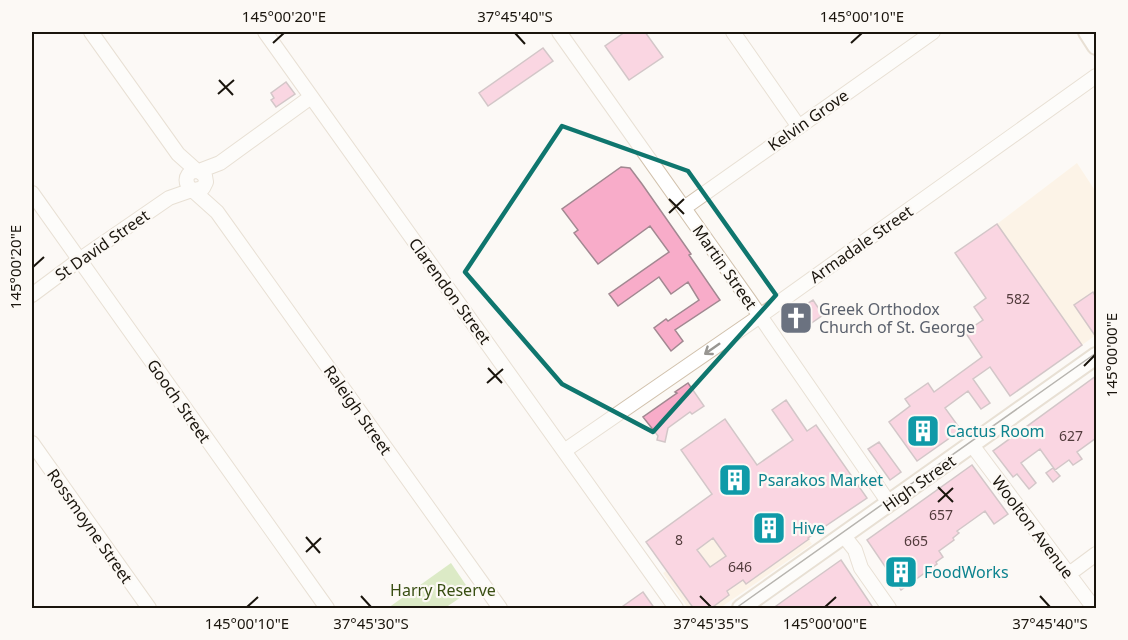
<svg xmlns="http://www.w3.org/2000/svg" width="1128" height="640" font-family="'Noto Sans',sans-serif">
  <rect width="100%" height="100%" fill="#fcf9f5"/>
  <path fill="#fdecd5" d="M1077,163l19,29v143l-14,10 -85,-121z
    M777,493l35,51 -92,64h-32l-25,-35z"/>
  <path fill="#b6d88d" d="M451,563l19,28 -25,17h-57z"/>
  <path fill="#f8acc9" stroke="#a28891" stroke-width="1.5" fill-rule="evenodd" d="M625,32h20l18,25 -34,23 -24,-34z
    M543,48l10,13 -65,45 -9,-13z
    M286,82l9,12 -19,13 -5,-7 3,-2 -3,-5z
    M621,167l9,1 12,16 49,70 -2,1 31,45 -45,30 8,11 -12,10 -17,-23 12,-9 2,2 31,-21 -11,-18 -17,12 -12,-17 -41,29 -9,-12 60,-42 -19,-26 -52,38 -24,-31 4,-3 -16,-21z
    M997,224l85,121 -72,51 -20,-29 -17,12 17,24 -9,6 -13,-18 -23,17 16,22 -44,31 -28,-39 21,-16 -5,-7 23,-16 6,9 48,-35 -17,-25 18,-12 -9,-13 12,-9 -31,-45z
    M1093,292l3,6v39l-22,-32z
    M813,300l10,15 -23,16 -11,-16z
    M1096,376v62l-19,14 5,7 -9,6 -4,-5 -14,10 -15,-21 -19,14 15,20 -7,6 -12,-15 -4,3 -20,-26z
    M688,383l16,23 -12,8 -2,-2 -22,16 -3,14 -8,-2 1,-4 -15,-19 34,-24 -2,-1z
    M786,400l21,31 9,-6 51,73 -59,40 1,1 -63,45 -3,-4 -16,11 2,4 -19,14h-16l-48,-67 66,-48 -31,-44 44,-31 32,46 36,-25 -21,-30zM713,538l13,18 -16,11 -13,-17z
    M879,442l22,30 -11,8 -22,-31z
    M972,465l36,49 -14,10 -9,-13 -28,20 2,2 -6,5 1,2 -15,11 4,6 -7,5 1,2 -36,26 -34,-50z
    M1053,468l7,8 -7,6 -7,-9z
    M841,560l33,49h-102l18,-13z
    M643,592l12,17h-36z"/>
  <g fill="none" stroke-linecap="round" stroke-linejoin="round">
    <defs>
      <path id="minor" d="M91,32l87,122 19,17
        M265,32l411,576
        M559,32l190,268 140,203
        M733,32l66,95
        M199,171l21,-8 91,-66
        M194,190l9,-2 3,-6 -1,-6 -6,-5c-10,-1 -15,6 -11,15l29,26 283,396
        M32,193l295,415
        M684,208l249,-176
        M32,295l47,-35 90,-62 23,-8
        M32,443l117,165
        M972,445l122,163
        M564,451l196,-135 336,-240
        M844,536l11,14 6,18 28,40
        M1069,574l27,-20"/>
      <path id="major" d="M1087,32l9,14
        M741,608l355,-252"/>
    </defs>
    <use href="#minor" stroke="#d1c1ac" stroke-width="16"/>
    <use href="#major" stroke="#d1c1ac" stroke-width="20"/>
    <use href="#minor" stroke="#fff" stroke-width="14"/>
    <use href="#major" stroke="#fff" stroke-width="16"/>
    <path stroke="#646059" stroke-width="1.5" d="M736,608l360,-255"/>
  </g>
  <defs><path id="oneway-shaft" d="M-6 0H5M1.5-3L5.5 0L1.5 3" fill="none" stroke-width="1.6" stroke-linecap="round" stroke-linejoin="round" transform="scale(1.5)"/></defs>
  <use stroke="#989692" href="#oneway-shaft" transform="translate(712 349) rotate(145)"/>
  <path d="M0 0H1128V640H0ZM562,126l126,45 88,124 -123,137 -91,-48 -97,-112z" fill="#fcf9f5" fill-opacity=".55" fill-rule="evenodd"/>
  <path fill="none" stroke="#0f766e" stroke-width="4.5" stroke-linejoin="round" d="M562,126l126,45 88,124 -123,137 -91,-48 -97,-112z"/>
  <path fill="none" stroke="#1a150d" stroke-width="2" d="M515,33l10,11M273,43l11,-10M851,43l11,-10M219,80l14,15M218,94l16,-14M669,199l15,15M669,213l15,-14M33,267l11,-10M1084,366l11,-11M488,368l14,15M487,383l16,-14M938,487l15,15M938,502l15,-14M306,537l14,16M306,552l15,-14M361,596l10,11M700,596l11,11M1040,596l10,11M247,607l11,-10M825,607l11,-10"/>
  <defs>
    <symbol id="church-square" viewBox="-11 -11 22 22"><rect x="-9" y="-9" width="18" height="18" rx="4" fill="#6b7280" stroke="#fcf9f5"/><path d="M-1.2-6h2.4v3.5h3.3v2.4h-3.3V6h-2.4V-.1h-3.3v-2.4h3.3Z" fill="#fff"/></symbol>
    <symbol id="building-square" viewBox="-11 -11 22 22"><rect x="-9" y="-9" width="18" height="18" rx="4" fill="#0f9aa8" stroke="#fcf9f5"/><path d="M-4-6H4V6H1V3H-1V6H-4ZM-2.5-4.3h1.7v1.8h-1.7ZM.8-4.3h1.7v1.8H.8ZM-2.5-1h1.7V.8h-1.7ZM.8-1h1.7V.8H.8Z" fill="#fff"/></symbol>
  </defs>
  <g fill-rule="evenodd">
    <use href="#church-square" x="777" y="299" width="38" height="38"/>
    <use href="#building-square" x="904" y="412" width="38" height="38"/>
    <use href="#building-square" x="716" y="461" width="38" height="38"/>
    <use href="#building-square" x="750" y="509" width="38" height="38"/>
    <use href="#building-square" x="882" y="553" width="38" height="38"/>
  </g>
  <g text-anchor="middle" stroke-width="4.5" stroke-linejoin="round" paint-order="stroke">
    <g font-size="14" fill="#523b3c">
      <text x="1018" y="304">582</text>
      <text x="1071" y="441">627</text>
      <text x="941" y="520">657</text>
      <text x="679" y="545">8</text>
      <text x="916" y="546">665</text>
      <text x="740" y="572">646</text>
    </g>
    <g font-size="16" fill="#1a150d" stroke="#fcf9f5">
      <text transform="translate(808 120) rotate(-35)" y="6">Kelvin Grove</text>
      <text transform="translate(861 244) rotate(-35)" y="6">Armadale Street</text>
      <text transform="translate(102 245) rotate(-35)" y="6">St David Street</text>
      <text transform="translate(725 267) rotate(55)" y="6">Martin Street</text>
      <text transform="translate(450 291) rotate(54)" y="6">Clarendon Street</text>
      <text transform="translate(179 401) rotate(55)" y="6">Gooch Street</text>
      <text transform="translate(358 410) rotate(55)" y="6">Raleigh Street</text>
      <text transform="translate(919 483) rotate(-35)" y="6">High Street</text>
      <text transform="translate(90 526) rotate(55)" y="6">Rossmoyne Street</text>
      <text transform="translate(1033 527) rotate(53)" y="6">Woolton Avenue</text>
    </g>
    <g font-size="16" fill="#5b616d" stroke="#fcf9f5" text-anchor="start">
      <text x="819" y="315">Greek Orthodox<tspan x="819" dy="18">Church of St. George</tspan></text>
    </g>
    <g font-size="16" fill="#0d838f" stroke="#fcf9f5" text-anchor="start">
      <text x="946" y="437">Cactus Room</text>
      <text x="758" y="486">Psarakos Market</text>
      <text x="792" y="534">Hive</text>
      <text x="924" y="578">FoodWorks</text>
    </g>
    <g font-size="16" fill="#384e12" stroke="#fcf9f5">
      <text x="443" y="596">Harry Reserve</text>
    </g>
  </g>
  <rect width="1128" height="640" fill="none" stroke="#fcf9f5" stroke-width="66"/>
  <rect x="33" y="33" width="1062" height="574" fill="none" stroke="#1a150d" stroke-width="2"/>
  <g font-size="15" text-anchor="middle" fill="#1a150d">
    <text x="284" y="22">145°00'20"E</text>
    <text x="515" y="22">37°45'40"S</text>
    <text x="862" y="22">145°00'10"E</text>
    <text transform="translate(16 267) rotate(-90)" y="5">145°00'20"E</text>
    <text transform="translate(1112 355) rotate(-90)" y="5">145°00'00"E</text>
    <text x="247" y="629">145°00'10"E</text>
    <text x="371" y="629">37°45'30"S</text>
    <text x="711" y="629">37°45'35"S</text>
    <text x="825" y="629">145°00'00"E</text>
    <text x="1050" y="629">37°45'40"S</text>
  </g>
</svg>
